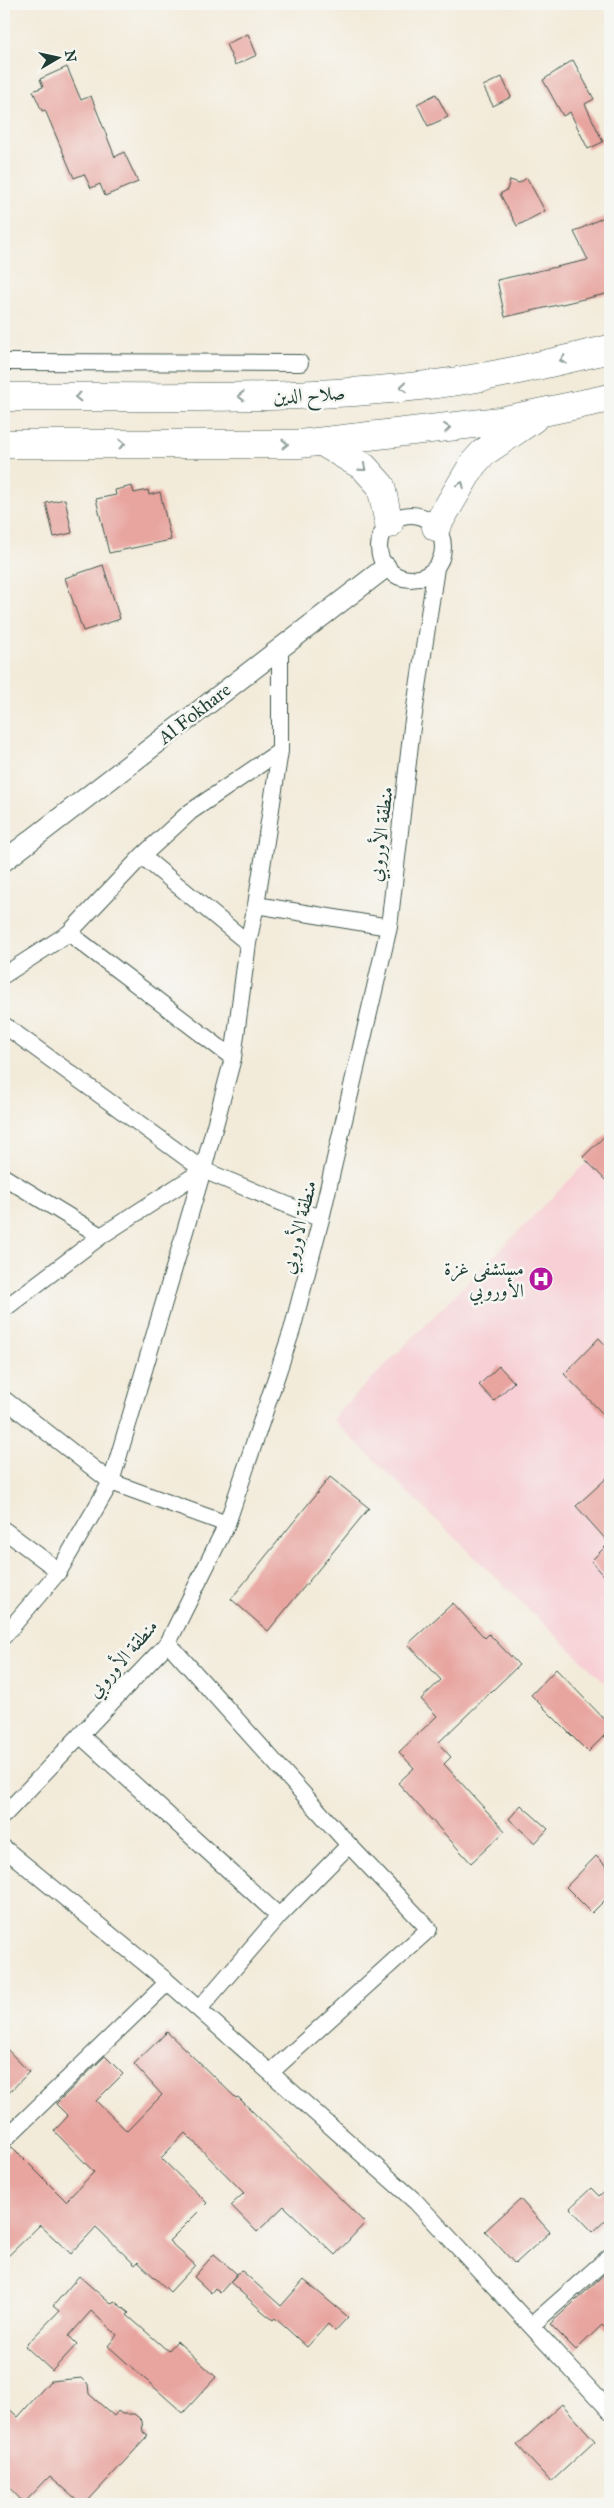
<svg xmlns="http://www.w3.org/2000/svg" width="614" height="2508" font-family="'IM FELL Great Primer',Amiri,serif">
  <rect width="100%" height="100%" fill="#f6f6f2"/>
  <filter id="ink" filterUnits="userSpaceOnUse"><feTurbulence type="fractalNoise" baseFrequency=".02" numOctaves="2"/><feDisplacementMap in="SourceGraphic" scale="10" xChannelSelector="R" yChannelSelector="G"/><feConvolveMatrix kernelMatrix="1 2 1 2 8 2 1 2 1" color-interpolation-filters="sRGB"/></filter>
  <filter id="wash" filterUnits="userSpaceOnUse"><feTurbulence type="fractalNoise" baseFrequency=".0096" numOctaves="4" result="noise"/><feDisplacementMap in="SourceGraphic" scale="20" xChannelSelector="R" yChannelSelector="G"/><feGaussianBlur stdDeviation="1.12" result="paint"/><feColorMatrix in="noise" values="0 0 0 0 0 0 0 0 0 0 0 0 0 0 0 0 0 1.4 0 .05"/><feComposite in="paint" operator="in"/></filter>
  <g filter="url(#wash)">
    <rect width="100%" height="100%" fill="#f3ebda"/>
    <path fill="#f7cfd4" d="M610,1139v549l-278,-269z"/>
    <g id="blocks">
      <path fill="#e8a49f" d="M248,34l9,21 -22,10 -9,-21z
        M573,60l21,39 -9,5 18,38 -15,7 -18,-37 -7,4 -20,-36z
        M67,67l14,33 10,-4 24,61 9,-5 14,30 -33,14 -5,-12 -9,4 -7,-14 -10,4 -29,-68 -3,1 -9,-20 10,-4 -3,-8z
        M502,77l9,20 -18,9 -10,-20z
        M436,94l12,23 -20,9 -11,-22z
        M527,178l18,33 -28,15 -17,-32 7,-4 3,-10 9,3z
        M610,214v79l-105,24 -8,-37 91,-20 -14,-28z
        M132,486l2,7 14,-3 1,5 11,-3 11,48 -62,13 -13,-54 20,-4 -1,-5z
        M65,499l7,34 -18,4 -8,-34z
        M103,565l17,54 -37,12 -18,-53z
        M610,1131v54l-27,-28z
        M599,1338l11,12v71l-46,-47z
        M499,1366l15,16 -20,19 -15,-16z
        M610,1475v107l-19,-21 18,-18 -33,-37z
        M330,1477l39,31 -101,123 -37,-32z
        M453,1603l32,35 4,-4 30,31 -81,78 13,14 -7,7 61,67 -34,32 -73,-80 16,-15 -15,-16 38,-36 -16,-17 20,-19 -33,-36z
        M556,1669l54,56v5l-22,22 -57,-57z
        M521,1805l27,24 -13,14 -26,-24z
        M596,1856l14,14v25l-18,18 -26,-26z
        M167,2032l69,66 2,-1 127,126 -30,32 -51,-49 -27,26 -26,-27 13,-12 -59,-60 -24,25 46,45 -38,38 26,24 -25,27 -32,-30 -3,3 -39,-38 -25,27 -31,-29 -36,35v-106l8,-7 54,54 28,-29 -40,-41 14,-15 -12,-12 49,-48 18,18 -27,27 31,30 35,-36 -28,-31z
        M4,2046l25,26 -25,26z
        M610,2186v30l-17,16 -23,-24 21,-20 8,8z
        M520,2199l30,33 -35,32 -30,-33z
        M214,2254l23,20 -17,19 -5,-5 -4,5 -17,-16z
        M610,2269v64l-8,-8 -26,25 -26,-26z
        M241,2270l40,36 23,-26 44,37 -13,14 -7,-7 -21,23 -32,-29 -2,2 -11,-9 -32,-29z
        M79,2276l32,28 3,-3 15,12 -2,2 41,36 9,-10 39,36 -33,36 -75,-67 9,-11 -26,-24 -22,25 8,8 -25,27 -27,-25 34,-35 -6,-5z
        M82,2378l6,6 1,10 25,22 4,-5 4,3h12l4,3 4,4 1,11 5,4 -63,68h-3l-32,-28 -26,27 -20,-21v-78l14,13 32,-36z
        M562,2404l33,37 -44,41 -34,-37z"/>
    </g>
  </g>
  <g filter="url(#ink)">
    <use href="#blocks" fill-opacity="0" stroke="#3f574d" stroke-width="1"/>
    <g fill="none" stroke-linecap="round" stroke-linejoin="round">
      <defs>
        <path id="minor" d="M4,362l296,1
          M379 547a32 32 0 1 1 64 0a32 32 0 1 1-64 0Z
          M142,856l106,87
          M256,905l133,22
          M69,933l164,125
          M4,975l65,-42 73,-77 48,-44 90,-61
          M4,1025l199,145
          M4,1177l97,59
          M4,1309l97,-73 102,-66 118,49
          M4,1399l107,83 116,42
          M4,1530l55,41
          M4,1636l55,-65 52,-89 92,-312 30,-112 15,-115 8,-38 24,-154v-104
          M168,1643l181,202 80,84 -158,143
          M80,1735l199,181
          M4,1815l164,-172 59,-119 65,-194 29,-111 68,-292 23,-200 24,-159
          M4,1848l164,134 248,220 194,209
          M199,2009l80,-93 70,-71
          M4,2140l164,-158
          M532,2325l78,-69"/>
        <path id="tertiary" d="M4,861l382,-294"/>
        <path id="trunk" d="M4,397c143,-1 289,5 432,-13 59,-7 117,-22 174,-35
          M322,442l42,25 17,19 8,38
          M4,444h295l201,-23 110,-23
          M436,527l37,-63 10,-11 50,-34"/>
      </defs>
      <use href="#minor" stroke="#3f574d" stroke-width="18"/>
      <use href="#tertiary" stroke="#3f574d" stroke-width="22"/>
      <use href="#trunk" stroke="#3f574d" stroke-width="29"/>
      <use href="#minor" stroke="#fff" stroke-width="16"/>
      <use href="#tertiary" stroke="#fff" stroke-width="20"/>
      <use href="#trunk" stroke="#fff" stroke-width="28"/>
    </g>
    <defs><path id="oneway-chevron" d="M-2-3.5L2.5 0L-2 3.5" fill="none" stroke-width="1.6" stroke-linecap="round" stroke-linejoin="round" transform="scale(1.25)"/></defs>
    <g stroke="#8f9e9a">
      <use href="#oneway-chevron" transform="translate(563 360) rotate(167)"/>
      <use href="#oneway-chevron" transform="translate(403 387) rotate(175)"/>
      <use href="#oneway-chevron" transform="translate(241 396) rotate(180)"/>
      <use href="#oneway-chevron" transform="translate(78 397) rotate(180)"/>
      <use href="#oneway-chevron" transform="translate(447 428) rotate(-7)"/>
      <use href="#oneway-chevron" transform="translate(122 444)"/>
      <use href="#oneway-chevron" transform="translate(285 444)"/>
      <use href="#oneway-chevron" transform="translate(363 468) rotate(40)"/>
      <use href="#oneway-chevron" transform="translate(461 485) rotate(-65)"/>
    </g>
  </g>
  <defs>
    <symbol id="hospital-disc" viewBox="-11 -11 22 22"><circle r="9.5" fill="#b5179e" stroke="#f6f6f2"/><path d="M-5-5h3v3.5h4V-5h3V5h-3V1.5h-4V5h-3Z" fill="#fff"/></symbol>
  </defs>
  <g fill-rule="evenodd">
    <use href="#hospital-disc" x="527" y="1265" width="28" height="28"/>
  </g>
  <g text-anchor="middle" stroke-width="5" stroke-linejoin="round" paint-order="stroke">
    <g font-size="19" fill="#1f3d34" stroke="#f6f6f2">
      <text transform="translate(309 394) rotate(-3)" y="7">صلاح الدين</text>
      <text transform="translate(194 713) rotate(-38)" y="7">Al Fokhare</text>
      <text transform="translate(380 834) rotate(-83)" y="7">منطقة الأوروبي</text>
      <text transform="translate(298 1227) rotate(-76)" y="7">منطقة الأوروبي</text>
      <text transform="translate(122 1658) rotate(-49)" y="7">منطقة الأوروبي</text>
    </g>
    <g font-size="19" fill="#1f3d34" stroke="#f6f6f2" text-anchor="end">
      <text x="524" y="1275">مستشفى غزة<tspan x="524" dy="22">الأوروبي</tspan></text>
    </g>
  </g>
  <rect width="614" height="2508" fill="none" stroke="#f6f6f2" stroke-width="20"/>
  <g transform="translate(58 58) rotate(81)" stroke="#f6f6f2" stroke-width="4" paint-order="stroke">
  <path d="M0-4L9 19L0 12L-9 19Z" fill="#1f3d34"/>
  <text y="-8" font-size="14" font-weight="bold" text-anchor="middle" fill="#1f3d34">N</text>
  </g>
</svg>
